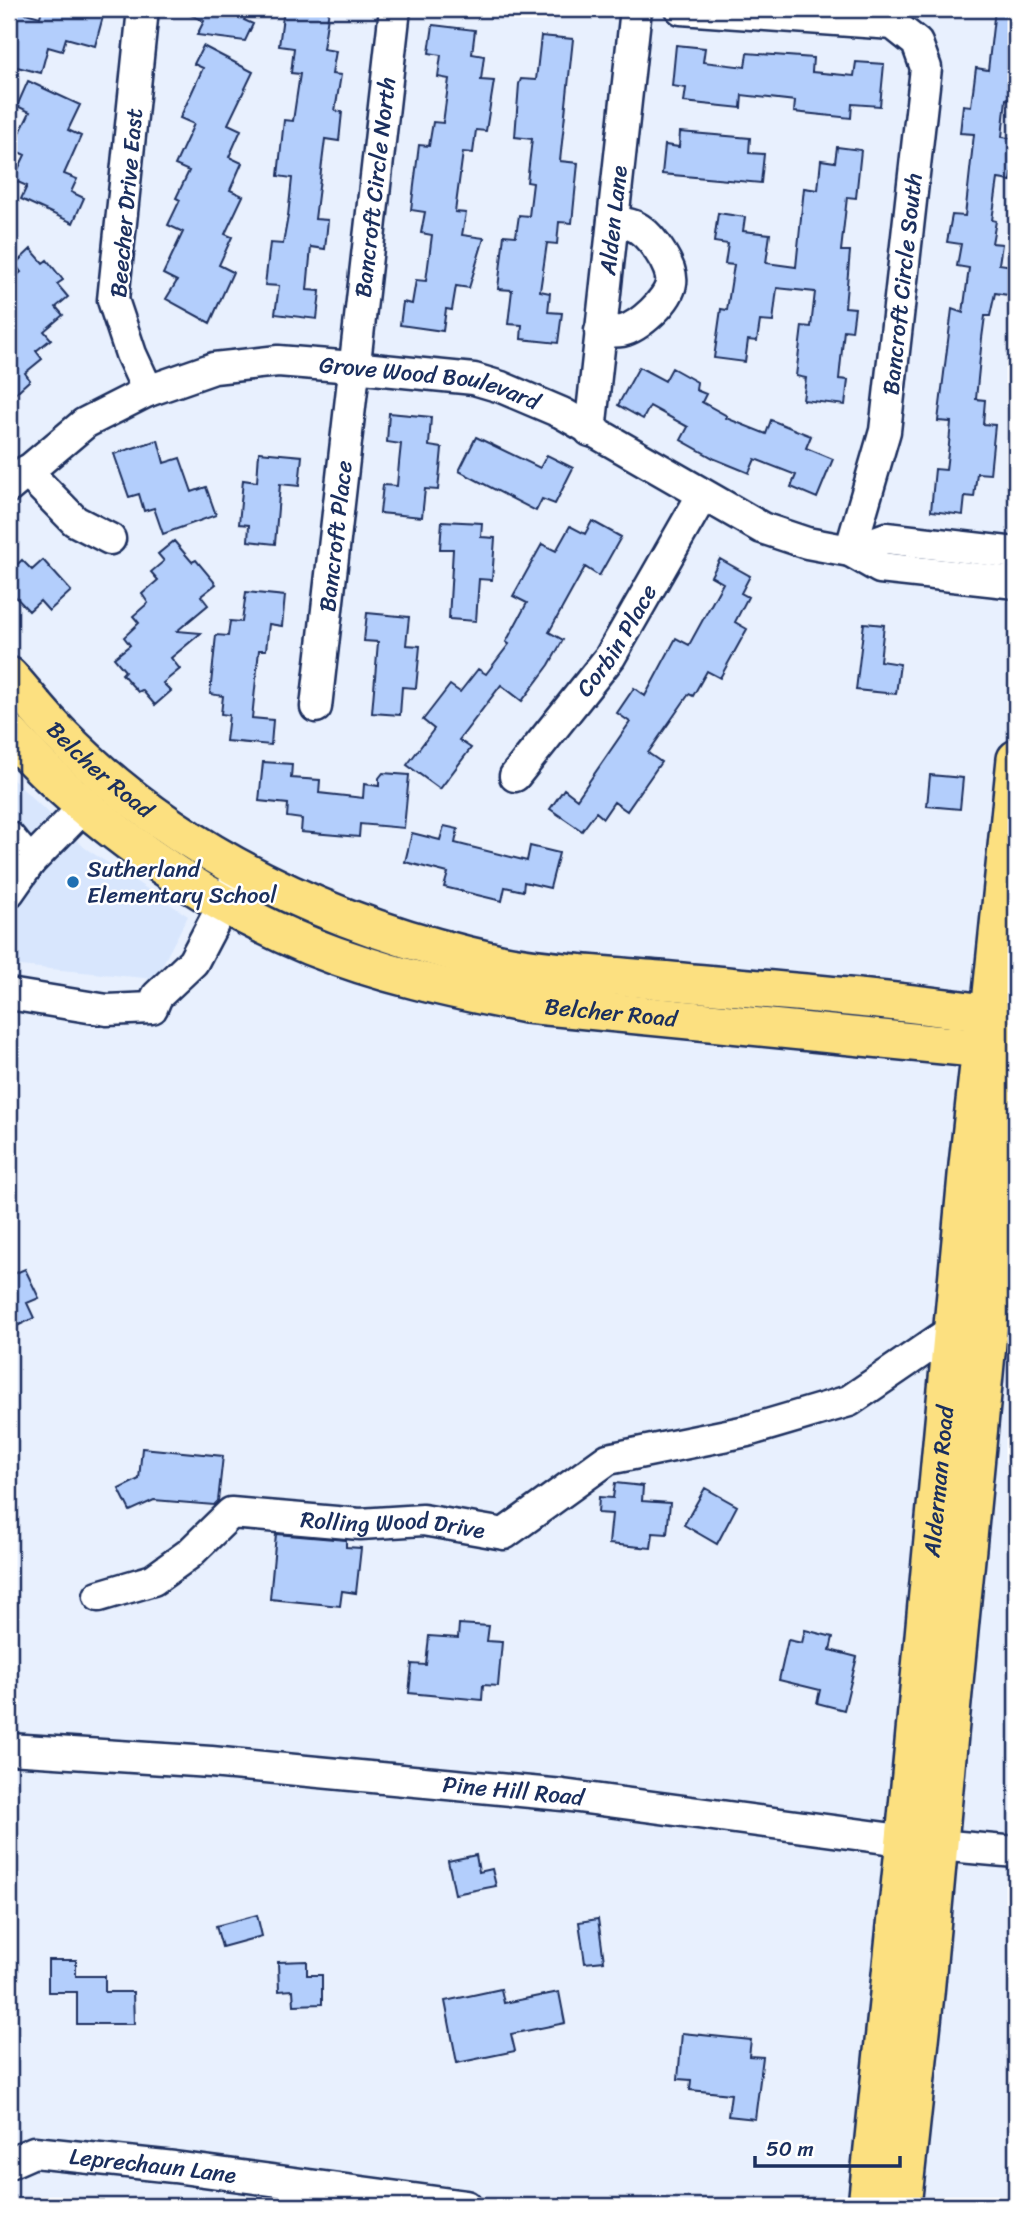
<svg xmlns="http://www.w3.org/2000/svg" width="1025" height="2215" font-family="Sriracha,sans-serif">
  <rect width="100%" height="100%" fill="#e8f0fe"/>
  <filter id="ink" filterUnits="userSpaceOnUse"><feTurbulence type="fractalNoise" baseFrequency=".0143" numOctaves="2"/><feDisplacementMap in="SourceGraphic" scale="14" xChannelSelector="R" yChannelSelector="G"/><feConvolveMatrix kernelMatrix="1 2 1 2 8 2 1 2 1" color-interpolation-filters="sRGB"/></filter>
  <g filter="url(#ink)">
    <path fill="#d8e6fd" d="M9,776l76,72 103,68 -33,63 -146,-14z"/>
    <path fill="#b3cefc" stroke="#1b2f5e" stroke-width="2" d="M11,9l29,8 2,-8h21l24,7 2,-7h16l-10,37 -29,-8 -4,13 -14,-4 -7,26 -32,-8v-47z
      M178,9h72l-6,11 9,4 -8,17 -48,-6 7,-14z
      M284,9h45l-6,40 13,2 -4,23 9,1 -6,36 7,1 -3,29 -14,-2 -10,80 13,1 -3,29 -14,-2 -4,43 13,1 -3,28 -42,-5 4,-28 -14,-1 5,-42 13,1 5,-28 4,-38 -14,-2 6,-56 9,1 7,-47 -9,-1 3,-25 -15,-2z
      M995,9h21v82l-1,9 -9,-1 -4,38 14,2 -5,42 -13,-2 -6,41 4,1 -4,22 10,1 -3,20 14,2 -5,29 -13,-2 -5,23h-5l-3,22 -6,61 9,1 -2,24 12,1 -5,49 -13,-1 -3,24 -9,-1 -2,19 -32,-4 4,-42 11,1 3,-26 2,-22 -13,-1 14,-112 11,4 6,-45 -12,-2 4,-22 -14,-2 5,-27 13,1 9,-82 -14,-1 3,-28 8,1 5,-38 12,2z
      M433,25l42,5 -3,24 12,2 -3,24 13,1 -8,50 -10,-1 -3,23 -10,-1 -8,60 11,1 -4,22 22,3 -15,50 -13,-2 -4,24 -6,-1 -3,22 -43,-6 3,-23 9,2 4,-24 10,1 6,-46 -11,-2 4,-21 -14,-2 8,-65 10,1 4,-24 10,1 6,-44 -11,-2 3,-22 -12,-2z
      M541,36l32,3 -13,122 18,2 -6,60 -13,-1 -2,22 -10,-1 -7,48 10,2 -2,19 14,1 -4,30 -37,-4 1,-14 -14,-1 4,-34 -14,-1 6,-54 12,1 3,-21 10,1 4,-33 -6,-1 5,-43 -17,-2 4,-53 2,-5 15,1z
      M676,45l29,3 -2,14 42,5 2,-14 66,5 -1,14 42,4 2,-14 28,2 -4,42 -28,-2 -1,14 -57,-6 1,-11 -53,-6 -1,13 -57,-6 2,-14 -14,-2z
      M203,46l50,26 -25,52 13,6 -12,27 13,6 -12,27 13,6 -18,38 7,3 -13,28 14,7 -23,51 -44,-24 11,-18 -14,-7 20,-42 -15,-7 12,-25 -4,-2 13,-27 -14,-6 19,-41 -14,-6 23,-50 -9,-4z
      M28,81l52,24 -12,25 13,6 -17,38 13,5 -6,13 13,6 -11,25 -52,-24 6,-13 -14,-6 12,-25 -13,-6 18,-37 -13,-6z
      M680,132l70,6 -1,15 15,1 -3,29 -99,-9 3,-29 14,2z
      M837,147l24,3 -5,48 -9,-1 -6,54h9l-5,56 10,1 -3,23 -8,-1 -5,49 9,1 -3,25 -42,-5 3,-22 -10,-2 6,-50 9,1 4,-35 -38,-4 -4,34 -13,-1 -3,20 -9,-1 -3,22 -31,-4 7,-49 6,1 7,-45 -9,-1 3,-20 -14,-2 4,-29 27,4 -2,14 27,3 -4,29 30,4 8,-79 14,2 3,-30 14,2z
      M31,249l12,14 4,-3 16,20 -6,4 11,13 -12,10 7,8 -19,16 7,8 -15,12 6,8 -17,14 5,7 -21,19v-117l12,-10 -6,-8z
      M639,367l26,14 7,-13 25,14 -1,8 10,4 -4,8 25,14 -1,2 40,16 5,-14 40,16 -5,12 27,11 -16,39 -26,-11 5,-12 -41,-16 -6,14 -34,-14 -34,-19 7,-13 -38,-21 -7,13 -25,-14z
      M389,413l42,4 -2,29 13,2 -4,42 -13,-1 -3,28 -42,-4 3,-28 14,1 2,-23 2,-19 -14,-2z
      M476,437l64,31 7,-13 26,13 -18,36 -13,-5 -6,12 -77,-40z
      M158,440l6,23 16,-5 12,34 14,-5 10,28 -53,19 -9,-26 -10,3 -5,-17 -10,3 -15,-43z
      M259,452l43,4 -3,30 -19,-2 -5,60 -27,-3 1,-16 -10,-1 4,-44 14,2z
      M442,521l40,2 -1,14 14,1 -3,42 -13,-1 -3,42 -27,-2 4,-70h-13z
      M592,521l29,16 -22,39 -14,-9 -36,65 14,8 -14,25 -27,36 -21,-16 -42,55 12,8 -31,41 -33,-24 27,-36 -11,-9 27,-35 10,7 18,-23 8,5 23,-30 -3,-2 21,-39 -14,-7 29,-52 14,7 14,-25 15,8z
      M174,541l18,21 4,-2 20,24 -15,12 7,9 -31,26 24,2 -30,25 9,11 -17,14 8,8 -16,14 -13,-15 -4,2 -16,-18 3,-3 -11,-13 16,-13 -6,-8 15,-14 -6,-7 15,-13 -6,-9 16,-14 -7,-8 13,-11 -6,-7z
      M720,559l30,17 -9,17 7,4 -13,25 12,7 -27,49 -13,-7 -14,25 -4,-2 -41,59 13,9 -34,49 -13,-9 -11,16 -7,-6 -14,19 -32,-22 14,-20 13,10 53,-77 -13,-9 17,-25 11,8 31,-58 13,7 34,-62 -12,-7z
      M22,560l10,10 11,-10 28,31 -22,20 -9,-10 -11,10 -20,-21v-18z
      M246,592l39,4 -3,30 -13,-2 -3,26h-7l-7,68 21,2 -2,25 -45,-4 3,-26 -8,-1 2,-18 -13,-2 6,-59 12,1 2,-15 12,1z
      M367,613l42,4 -3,28 14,1 -4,42 -14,-1 -2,28 -28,-2 6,-71 -14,-1z
      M864,623l20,2 -4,36 20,3 -4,30 -40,-4z
      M263,762l29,2 -1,14 29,2 -1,13 44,5 1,-14 15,2v-8l4,-5 26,2 -5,53 -44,-4 -1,13 -58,-5 1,-13 -15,-2 1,-13 -29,-3z
      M930,775l33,3 -3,31 -33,-3z
      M444,826l14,3 -3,14 72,18 3,-15 29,7 -9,35 -26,-6 -1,9 -18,-4 -3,14 -58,-14 4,-14 -43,-11 7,-29 28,7z
      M25,1269l14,29 -12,5 7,15 -25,12v-54z
      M142,1448l81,8 -5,45 -4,4 -60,-5 -24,11 -11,-22 20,-10z
      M615,1483l28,3 -1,15 28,2 -3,31 -14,-1 -2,15 -42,-4 3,-30 -14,-1 1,-16 14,1z
      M705,1488l32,18 -20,38 -33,-19z
      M276,1534l70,6v7l15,1 -5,45 -14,-2 -2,15 -70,-7z
      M459,1624l30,2 -2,15 15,1 -4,44 -15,-1 -1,15 -73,-7 3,-29 14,1 3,-29 29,2z
      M805,1630l28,7 -3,13 27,7 -13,53 -27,-7 3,-13 -41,-10 9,-40 14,3z
      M476,1855l3,17 13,-3 4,17 -41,8 -7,-33z
      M257,1915l5,21 -40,11 -6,-21z
      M598,1919l6,42 -19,2 -6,-41z
      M48,1960h28v16h29v16h28l1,32h-57v-32h-29z
      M307,1961v14h15v29l-28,1 -1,-15 -14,1 -1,-29z
      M501,1989l3,14 55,-11 6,31 -54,11 4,17 -58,12 -12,-62z
      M682,2033l69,7 -2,16 14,1 -8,62 -27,-3 3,-22 -41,-4 1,-10 -13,-1z"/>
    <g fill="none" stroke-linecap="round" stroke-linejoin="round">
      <defs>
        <g id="minor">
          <path d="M143,9l-30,291 18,54 17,37"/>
          <path d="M681,9l212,15 24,19 9,25 -41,363 -35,120"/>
          <path d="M600,331c7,0 16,1 22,0 17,-4 47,-31 49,-48 3,-16 -22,-51 -37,-57 -6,-3 -15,-3 -21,-5"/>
          <path id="s1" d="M590,431l46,-422"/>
          <path d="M26,471l49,50 35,18"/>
          <path id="s2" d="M9,487l76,-64 63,-32 66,-23 64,-7 75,6 121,12 27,8 61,26 200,115 45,15 43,8 30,17 136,15"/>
          <path d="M850,551l36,-13 130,15"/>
          <path id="s3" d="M316,707l79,-698"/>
          <path id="s4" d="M515,776l95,-119 92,-161"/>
          <path d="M9,837l21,25 54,-55"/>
          <path d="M9,892l21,-30"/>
          <path d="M9,994l98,16 45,-2 5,-12 36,-34 40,-76"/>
          <path id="s5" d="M99,1596l54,-16 36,-26 42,-41 129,11 63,-4 81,14 104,-75 139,-28 102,-30 104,-71"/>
          <path id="s6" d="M9,1749l202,13 352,33 375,50 78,7"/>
          <path id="s7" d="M9,2163l25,-11 140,15 292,39"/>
        </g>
        <g id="major">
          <path id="s8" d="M9,676c17,19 33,40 51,58 118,121 276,194 440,229 50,10 108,12 159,17 119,11 239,19 357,38"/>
          <path id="s9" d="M9,733c77,87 193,169 301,213 70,28 142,44 216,58l478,47"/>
          <path id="s10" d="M867,2206l38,-367 63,-674 13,-118 9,-34 26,-254"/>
          <path d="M902,2206l23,-212 26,-281 65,-668"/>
        </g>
      </defs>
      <use href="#minor" stroke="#1b2f5e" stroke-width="35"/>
      <use href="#major" stroke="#1b2f5e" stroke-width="42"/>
      <use href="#minor" stroke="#fff" stroke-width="30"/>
      <use href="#major" stroke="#fce080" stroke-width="37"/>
    </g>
  </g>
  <circle fill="#1f6fb2" stroke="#fff" stroke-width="2.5" cx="73" cy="882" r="7"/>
  <g text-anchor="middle" stroke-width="5" stroke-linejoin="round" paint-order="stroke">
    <g font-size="23" fill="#1b2f5e" stroke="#fff">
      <text dy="8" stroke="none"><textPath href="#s3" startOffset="523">Bancroft Circle North</textPath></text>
      <text transform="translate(126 203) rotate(-85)" y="8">Beecher Drive East</text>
      <text dy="8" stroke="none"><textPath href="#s1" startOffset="212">Alden Lane</textPath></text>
      <text transform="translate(902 284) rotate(-84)" y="8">Bancroft Circle South</text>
      <text dy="8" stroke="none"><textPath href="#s2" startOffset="458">Grove Wood Boulevard</textPath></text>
      <text dy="8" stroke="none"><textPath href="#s3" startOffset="172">Bancroft Place</textPath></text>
      <text dy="8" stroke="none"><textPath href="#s4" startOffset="170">Corbin Place</textPath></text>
      <text dy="8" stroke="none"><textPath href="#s8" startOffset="131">Belcher Road</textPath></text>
      <text dy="8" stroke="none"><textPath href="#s9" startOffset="681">Belcher Road</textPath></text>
      <text dy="8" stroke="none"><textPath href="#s10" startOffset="728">Alderman Road</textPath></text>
      <text dy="8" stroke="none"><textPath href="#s5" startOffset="322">Rolling Wood Drive</textPath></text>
      <text dy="8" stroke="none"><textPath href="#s6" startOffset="506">Pine Hill Road</textPath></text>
      <text dy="8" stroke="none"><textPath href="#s7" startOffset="147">Leprechaun Lane</textPath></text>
    </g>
    <g font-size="23" fill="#1b2f5e" stroke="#fff" text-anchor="start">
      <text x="87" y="877">Sutherland<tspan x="87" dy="26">Elementary School</tspan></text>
    </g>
  </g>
  <rect width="1025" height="2215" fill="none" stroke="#fff" stroke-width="35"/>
  <rect x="18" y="18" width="990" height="2180" fill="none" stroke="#1b2f5e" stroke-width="2.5" filter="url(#ink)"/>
  <path d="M755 2156v10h145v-10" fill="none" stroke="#1b2f5e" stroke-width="3.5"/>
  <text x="766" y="2156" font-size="21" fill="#1b2f5e" stroke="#ffffff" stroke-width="5" paint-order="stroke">50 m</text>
</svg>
